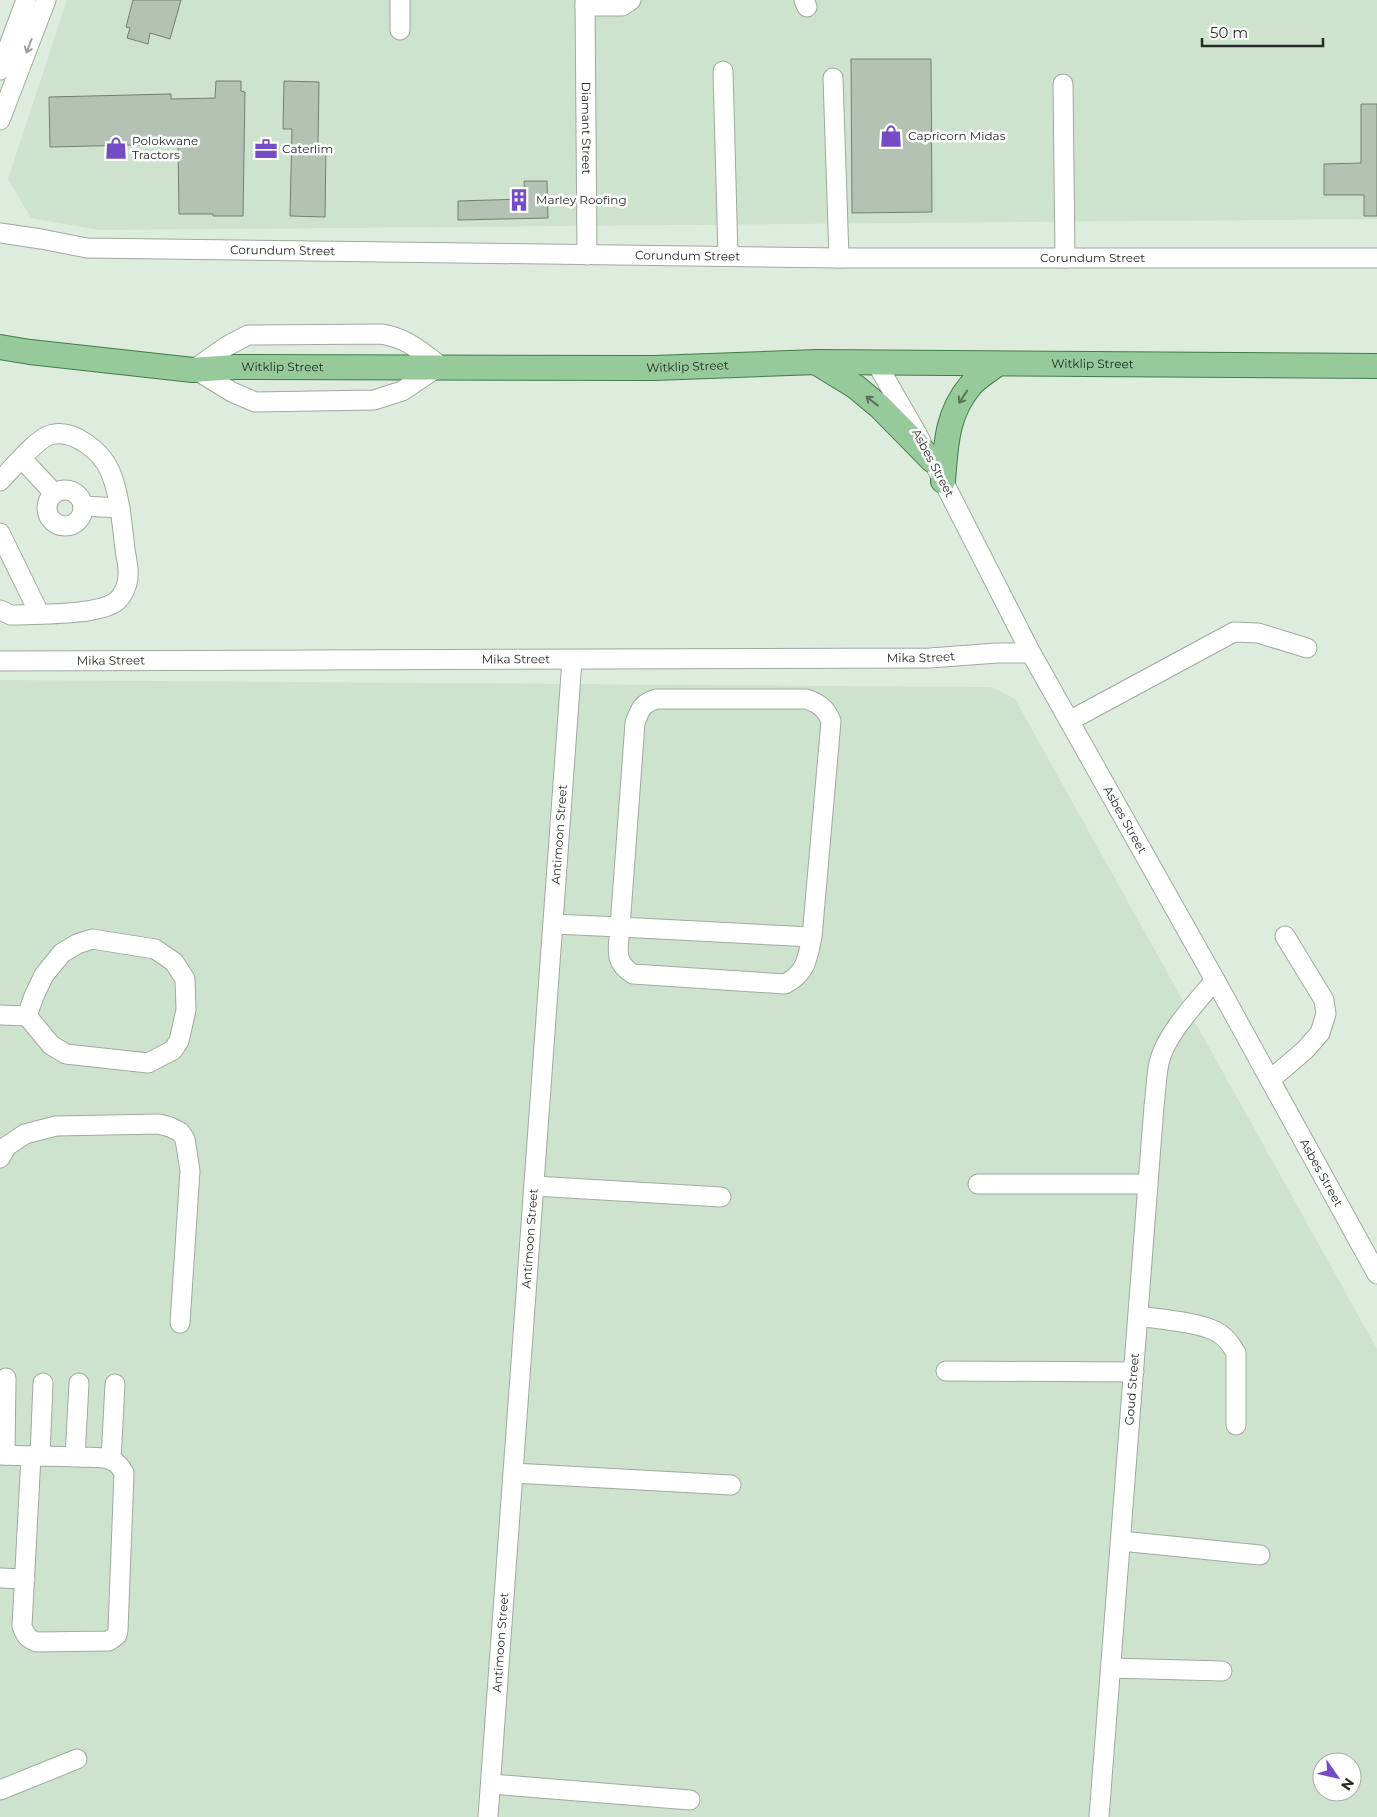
<svg xmlns="http://www.w3.org/2000/svg" width="1377" height="1817" font-family="Montserrat,sans-serif">
  <rect width="100%" height="100%" fill="#ddecdc"/>
  <path fill="#cee3ce" fill-rule="evenodd" d="M67,0h1310v219l-1278,11 -68,-12 -23,-39z
    M0,680l992,7 23,12 362,650v468h-1377zM1322,1762h30v30h-30z"/>
  <path fill="#b3c2b3" stroke="#728072" d="M133,0h48l-11,39 -20,-6 -2,11 -21,-6 3,-10 -4,-1z
    M851,59h80l1,153 -80,1z
    M216,81h25v10l4,1 -2,124h-30v-2h-34l-1,-70 -128,3 -1,-50 122,-3v5l44,-1z
    M284,81l35,1 -1,64h8l-1,71 -35,-1 2,-87h-9z
    M1361,104h16v112h-13v-21h-40v-31l37,-1z
    M524,181h23l1,37 -90,2v-19l67,-2z"/>
  <g fill="none" stroke-linecap="round" stroke-linejoin="round">
    <defs>
      <g id="minor">
        <path id="s1" d="M585,0l2,255"/>
        <path d="M804,0l3,7"/>
        <path d="M585,6h37l9,-6"/>
        <path d="M400,30v-30"/>
        <path d="M0,70l26,-70"/>
        <path d="M723,71l5,185"/>
        <path d="M833,78l6,180"/>
        <path d="M1063,84l2,174"/>
        <path d="M0,120l46,-120"/>
        <path id="s2" d="M0,233l41,6 46,9 752,10h538"/>
        <path d="M877,364l44,77"/>
        <path d="M193,370l34,-24 21,-11 133,-1c27,4 40,18 61,33"/>
        <path d="M196,370l36,22 23,10 119,-2 28,-9 36,-24"/>
        <path d="M22,459l32,34"/>
        <path id="s3" d="M937,469l94,184 184,327 162,294"/>
        <path d="M0,481c11,-11 36,-42 50,-46 23,-7 51,16 60,36 10,24 12,53 15,78 1,9 4,18 3,27 0,7 -4,18 -10,24 -17,16 -82,14 -107,15l-11,-5"/>
        <circle cx="65" cy="508" r="18"/>
        <path d="M83,506l37,2"/>
        <path d="M0,533l39,80"/>
        <path id="s4" d="M0,661l930,-3 67,-5h34"/>
        <path d="M1069,721l165,-89 24,1 49,15"/>
        <path d="M553,924l67,3 15,-204c5,-14 7,-20 22,-24h149c12,4 20,9 25,22l-19,216c-5,22 -5,35 -27,47l-152,-10c-21,-13 -14,-27 -13,-47l192,10"/>
        <path d="M0,1015l27,1 24,29 15,9 82,9 25,-13 6,-9 7,-31 -1,-31 -11,-17 -19,-13 -63,-10 -15,5 -15,9 -18,22 -10,21 -7,20"/>
        <path d="M1270,1080l35,-30 15,-17 6,-19 -2,-14 -39,-64"/>
        <path d="M0,1158l7,-12 18,-12 31,-8 103,-2 11,3 10,5 5,7 5,32 -10,152"/>
        <path d="M978,1184h170"/>
        <path d="M534,1186l187,11"/>
        <path d="M1138,1316c20,3 60,6 77,15 9,4 16,13 21,22v72"/>
        <path d="M946,1371l188,1"/>
        <path d="M0,1455c26,1 53,1 79,2 10,1 22,-1 32,3 7,3 10,7 13,13l-6,157 -1,5 -8,6 -72,1c-9,-3 -12,-7 -15,-16l9,-170"/>
        <path d="M5,1455l1,-77"/>
        <path d="M40,1456l3,-73"/>
        <path d="M75,1457l4,-74"/>
        <path d="M111,1460l4,-76"/>
        <path d="M513,1473l218,12"/>
        <path d="M1121,1541l139,14"/>
        <path d="M0,1578l25,1"/>
        <path d="M1111,1668l111,3"/>
        <path d="M491,1784l199,16"/>
        <path d="M0,1790l77,-31"/>
        <path id="s5" d="M488,1817l84,-1157"/>
        <path id="s6" d="M1099,1817l55,-711c2,-14 2,-29 5,-43 6,-28 38,-61 56,-83"/>
      </g>
      <g id="major">
        <path id="s7" d="M0,347l30,5 163,18 42,-3 419,1 163,-6 560,4"/>
        <path d="M817,363l39,24 24,20 52,53"/>
        <path d="M943,481c3,-35 3,-66 27,-95 7,-9 19,-15 27,-22"/>
      </g>
    </defs>
    <use href="#minor" stroke="#9dab9c" stroke-width="21"/>
    <use href="#major" stroke="#427b46" stroke-width="26"/>
    <use href="#minor" stroke="#fff" stroke-width="19"/>
    <use href="#major" stroke="#97ca9a" stroke-width="24"/>
  </g>
  <defs><path id="oneway-shaft" d="M-6 0H5M1.5-3L5.5 0L1.5 3" fill="none" stroke-width="1.6" stroke-linecap="round" stroke-linejoin="round" transform="scale(1.25)"/></defs>
  <use stroke="#9da09d" href="#oneway-shaft" transform="translate(29 46) rotate(111)"/>
  <g stroke="#58735a">
    <use href="#oneway-shaft" transform="translate(963 397) rotate(123)"/>
    <use href="#oneway-shaft" transform="translate(872 401) rotate(-142)"/>
  </g>
  <defs>
    <symbol id="shop-bare" viewBox="-9 -9 18 18"><path d="M-5-2.5h2.3a2.7 3.5 0 0 1 5.4 0H5L5.5 6h-11ZM-1.5-2.5h3a1.5 2.3 0 0 0-3 0Z" fill="#744cc4" stroke="#fff" stroke-width="2.5" paint-order="stroke"/></symbol>
    <symbol id="office-bare" viewBox="-9 -9 18 18"><path d="M-6-3h4V-5.5h4V-3h4V5H-6ZM-1-4.5V-3h2v-1.5ZM-6 0V1H6V0Z" fill="#744cc4" stroke="#fff" stroke-width="2.5" paint-order="stroke"/></symbol>
    <symbol id="building-bare" viewBox="-9 -9 18 18"><path d="M-4-6H4V6H1V3H-1V6H-4ZM-2.5-4.3h1.7v1.8h-1.7ZM.8-4.3h1.7v1.8H.8ZM-2.5-1h1.7V.8h-1.7ZM.8-1h1.7V.8H.8Z" fill="#744cc4" stroke="#fff" stroke-width="2.5" paint-order="stroke"/></symbol>
  </defs>
  <g fill-rule="evenodd">
    <use href="#shop-bare" x="875" y="120" width="32" height="32"/>
    <use href="#shop-bare" x="100" y="132" width="32" height="32"/>
    <use href="#office-bare" x="250" y="133" width="32" height="32"/>
    <use href="#building-bare" x="503" y="184" width="32" height="32"/>
  </g>
  <g text-anchor="middle" stroke-width="5" stroke-linejoin="round" paint-order="stroke">
    <g font-size="12" fill="#252b25" stroke="#fff">
      <text dy="4" stroke="none"><textPath href="#s1" startOffset="128">Diamant Street</textPath></text>
      <text dy="4" stroke="none"><textPath href="#s2" startOffset="284">Corundum Street</textPath></text>
      <text dy="4" stroke="none"><textPath href="#s2" startOffset="689">Corundum Street</textPath></text>
      <text dy="4" stroke="none"><textPath href="#s2" startOffset="1094">Corundum Street</textPath></text>
      <text dy="4" stroke="none"><textPath href="#s7" startOffset="1094">Witklip Street</textPath></text>
      <text dy="4" stroke="none"><textPath href="#s7" startOffset="284">Witklip Street</textPath></text>
      <text dy="4" stroke="none"><textPath href="#s7" startOffset="689">Witklip Street</textPath></text>
      <text transform="translate(933 463) rotate(62)" y="4">Asbes Street</text>
      <text dy="4" stroke="none"><textPath href="#s4" startOffset="921">Mika Street</textPath></text>
      <text dy="4" stroke="none"><textPath href="#s4" startOffset="516">Mika Street</textPath></text>
      <text dy="4" stroke="none"><textPath href="#s4" startOffset="111">Mika Street</textPath></text>
      <text dy="4" stroke="none"><textPath href="#s3" startOffset="398">Asbes Street</textPath></text>
      <text dy="4" stroke="none"><textPath href="#s5" startOffset="985">Antimoon Street</textPath></text>
      <text dy="4" stroke="none"><textPath href="#s3" startOffset="802">Asbes Street</textPath></text>
      <text dy="4" stroke="none"><textPath href="#s5" startOffset="580">Antimoon Street</textPath></text>
      <text dy="4" stroke="none"><textPath href="#s6" startOffset="429">Goud Street</textPath></text>
      <text dy="4" stroke="none"><textPath href="#s5" startOffset="175">Antimoon Street</textPath></text>
    </g>
    <g font-size="12" fill="#252b25" stroke="#fff" text-anchor="start">
      <text x="908" y="140">Capricorn Midas</text>
      <text x="132" y="145">Polokwane<tspan x="132" dy="14">Tractors</tspan></text>
      <text x="282" y="153">Caterlim</text>
      <text x="536" y="204">Marley Roofing</text>
    </g>
  </g>
  <g transform="translate(1337 1777) rotate(124)"><circle r="24" fill="#ffffff" stroke="#a8aaa8"/>
  <path d="M0-4L9 19L0 12L-9 19Z" fill="#744cc4"/>
  <text y="-8" font-size="14" font-weight="bold" text-anchor="middle" fill="#252b25">N</text>
  </g>
  <path d="M1202 38v8h121v-8" fill="none" stroke="#252b25" stroke-width="2.5"/>
  <text x="1210" y="38" font-size="15" fill="#252b25" stroke="#ffffff" stroke-width="4" paint-order="stroke">50 m</text>
</svg>
